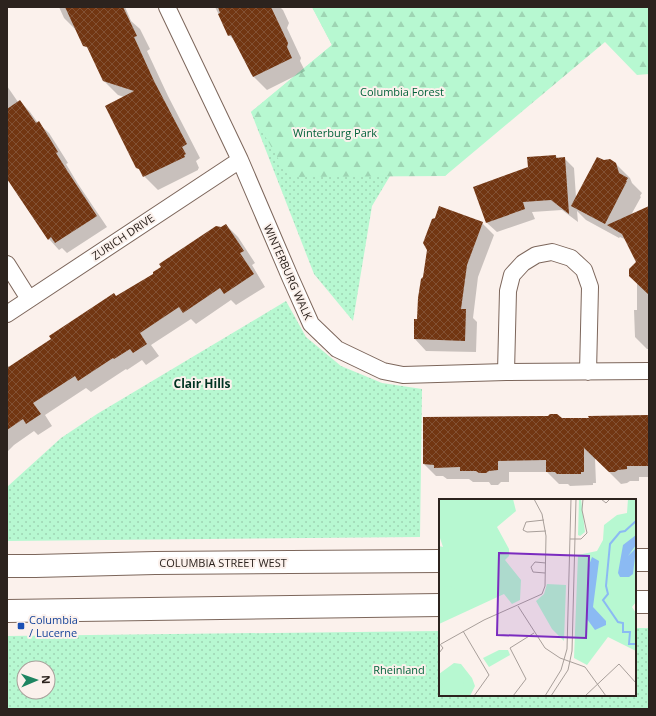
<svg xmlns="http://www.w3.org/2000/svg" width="656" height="716" font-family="'Open Sans',sans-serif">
  <defs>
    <pattern id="green-dots" width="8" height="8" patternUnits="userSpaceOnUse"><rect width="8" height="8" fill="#b7f8d1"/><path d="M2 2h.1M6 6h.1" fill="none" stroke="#9ed4b3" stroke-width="1.8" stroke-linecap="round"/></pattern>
    <pattern id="forest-firs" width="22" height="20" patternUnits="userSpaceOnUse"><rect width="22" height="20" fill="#b7f8d1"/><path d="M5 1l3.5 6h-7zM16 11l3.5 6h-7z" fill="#9ed4b3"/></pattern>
    <pattern id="building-cross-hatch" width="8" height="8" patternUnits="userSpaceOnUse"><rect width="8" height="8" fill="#723612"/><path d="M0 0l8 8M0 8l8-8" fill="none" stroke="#825134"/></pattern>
  </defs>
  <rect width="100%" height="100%" fill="#fbf1ec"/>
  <path fill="url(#green-dots)" fill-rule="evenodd" d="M312,7h273l-140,169h-55l-18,30 -19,115 -39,-47 -63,-162 81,-67z
    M286,301l20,36 35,29 41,17 40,6 -2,148 -413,4v-54l54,-49 36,-24z
    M635,628h14v81h-642v-73l433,-5v64h195zM24,668h24v24h-24z"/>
  <path fill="url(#forest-firs)" d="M312,7h337v67l-12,1 -32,-33 -160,134 -156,1 -38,-65 81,-67z"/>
  <path fill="#0003" d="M59,7h66l6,14 9,8 10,20 -3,2 21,45 32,62 -4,3 3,7 -1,1v1l-40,20 -14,-14 -7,-9 -13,-70 -6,-2 -15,-15 -12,-29 -7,-6 -7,-14 -13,-13z
    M215,7h65l3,3 6,13 -2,5 14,30 -1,3 5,10 -38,19 -16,-16 -16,-33 -6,-6z
    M7,86l11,16 2,-1 10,11 8,11 11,10 19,30 -2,1 12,20 29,43 -40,26 -5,-5 -3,2 -10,-11 -42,-68z
    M556,156l3,3 5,-1 10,10 2,29 39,-34 15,15 2,5 10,10 -2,3 1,1 -10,18 18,-8v142h-2l-12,-12 -1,-27h3v-48l-10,-22 -7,-3 -1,1 -33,-18 -9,-9 1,11 -16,-12 -30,2 3,7 -38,13 -10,-9 -13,-36 55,-19z
    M482,223l12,12 -16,42 -5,41 4,4 -1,30 -50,-1 -11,-12v-19h3z
    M226,225l12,12 17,26 -3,2 13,22 -29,18 -5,-5 -35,24 -5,-5 -40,26 8,11 -13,9 -4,-5 -15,10 -1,-1 -35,23 -5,-4 -41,27 7,11 -14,9 -4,-4 -20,14 -7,7v-87l3,2 107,-70 38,-23z
    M649,416v61h-10v4h-9l-3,2 -6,1 -26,-26 1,25h-3v2l-23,1 -2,-2h-9l-12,-12h-38v10h-8l-3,3h-7l-2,-3h-16l-4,-3h-22l-4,-3h-7l-12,-12 137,-45z"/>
  <path fill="url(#building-cross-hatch)" d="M65,7h58l14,29 -3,1 20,44 33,63 -5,3 4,7 -2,1 1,2 -42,20 -4,-8 -3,-1 -31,-62 29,-15 -31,-10 -16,-34 -4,-1z
    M218,7h53l17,36 -1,4 5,11 -39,19 -22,-42 -3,1 -10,-22 2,-1z
    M20,100l16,23 3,-2 19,31 -2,1 12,19 29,44 -42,27 -4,-6 -3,3 -41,-61v-70z
    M556,155v3l9,-1 4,57 -18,-14 -28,2 2,7 -39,14 -13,-36 55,-20 -1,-10z
    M597,157l7,3 6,-1 6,4 3,10 9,5 -2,3h1l-22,43 -34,-18z
    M439,206l44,16 -16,43 -6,44h5l-1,32 -51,-2v-20h3l1,-21 3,-19 2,-2 4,-27 -4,-7 9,-24 3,-1z
    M649,206v89l-20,-19v-7l7,-7 -14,-28 -15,-9z
    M226,224l18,27 -4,2 14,21 -30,20 -4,-6 -37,25 -4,-6 -39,26 7,11 -14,9 -3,-4 -16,10 -1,-1 -35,23 -3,-5 -42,27 8,11 -15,10 -3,-5 -16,11v-62l44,-29 -2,-3 65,-43 2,3 37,-22v-2l8,-5 -2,-3 57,-38 5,1z
    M550,414h7l5,4h27l-1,-2 61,-1v51h-22v3l-9,1 -3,2h-6l-25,-24v24h-3v2h-24l-2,-2h-9v-12l-48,1v9l-9,1 -3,2h-7l-3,-2h-16v-4l-26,1v-3l-11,-1v-47l125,-1z"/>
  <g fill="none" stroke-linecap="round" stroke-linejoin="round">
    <defs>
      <path id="minor" d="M167,7l73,153 50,117 21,47 26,25 46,22 20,4 103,-3 143,-1
        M7,264l22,35
        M7,314l233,-154
        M506,372l2,-81 4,-16 11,-12 13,-8 16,-3 19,6 13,12 6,17 -2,85"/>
      <path id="secondary" d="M635,560h14
        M7,566h28l120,-3 285,-2
        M635,602h14
        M7,611l433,-6"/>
    </defs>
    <use href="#minor" stroke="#7c665b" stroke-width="18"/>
    <use href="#secondary" stroke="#7c665b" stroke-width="24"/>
    <use href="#minor" stroke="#fff" stroke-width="16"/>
    <use href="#secondary" stroke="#fff" stroke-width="22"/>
  </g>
  <rect fill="#1a4fb4" stroke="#fbf1ec" stroke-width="1.5" x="17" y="622" width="8" height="8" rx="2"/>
  <g text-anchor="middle" stroke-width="4" stroke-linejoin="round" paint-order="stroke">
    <g font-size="11" fill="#03623b" stroke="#fbf1ec">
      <text x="402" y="96">Columbia Forest</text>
      <text x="335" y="137">Winterburg Park</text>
      <text x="399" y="674">Rheinland</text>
    </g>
    <g font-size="11" fill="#2c231e" stroke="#fbf1ec">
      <text transform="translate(123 237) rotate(-34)" y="4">ZURICH DRIVE</text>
      <text transform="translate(288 272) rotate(66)" y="4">WINTERBURG WALK</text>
      <text x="223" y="567">COLUMBIA STREET WEST</text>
    </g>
    <g font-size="11" fill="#164399" stroke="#fbf1ec" text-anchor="start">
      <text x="29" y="624">Columbia<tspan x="29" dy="13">/ Lucerne</tspan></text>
    </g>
    <g font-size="12" font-weight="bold" fill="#003221" stroke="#fbf1ec">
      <text x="202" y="388">Clair Hills</text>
    </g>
  </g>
  <g transform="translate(439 499)">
    <rect width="197" height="197" fill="#fbf1ec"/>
    <path d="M140,0h2l4,33 -5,4 -2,-1zM189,0h8v103l-4,5 4,6v38l-28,-14 -21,28 -13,-7 4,-103 19,-4 6,-11 1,-15 13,-10 10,-2zM108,85l19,1 -2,56 -12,-12 -16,-28 8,-7zM60,151h9l2,5 -21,12 -6,-9zM15,164l7,1 11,14 3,8 -5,10h-31v-22z" fill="#b7f8d1"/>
    <path d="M0,0h74l3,12 -19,16 12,22v7l-4,4 16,20 -1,20 -8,4 -8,-10 -65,30v-78l4,1 -4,-12zM0,181l13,16h-13z" fill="#b7f8d1"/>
    <path d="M10,87l7,3 3,6h-9l-5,-3 -1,-5zM17,174h4l4,5 -1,8 -10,9 -7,-14z" fill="#b7f8d1"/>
    <path d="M197,36v10l-8,11 8,-8 -3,26 -4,3h-9l-2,-4 5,-28zM153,58l7,4 -6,46 13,14v4l-11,5 -8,-11 1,-51z" fill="#8bbaf3"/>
    <path fill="none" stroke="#8bbaf3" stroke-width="2" d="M197,22l-11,10 -5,1 -10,12 -4,42 2,8 -5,6 15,22 5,1v9h7l-1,12h7"/>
    <path fill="none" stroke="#a89f9a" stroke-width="1" d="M162,0l5,4 4,-4M105,21l-18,2 -3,8 4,2 19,-1M131,40h11l6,-6 -5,-23 1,-11M106,74l-12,-1 -2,-5 4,-5 11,1M79,107l27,42 15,10 25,9 21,29M24,132l26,44 -15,21M0,144l4,5 -4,5M2,145l43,-24 58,-26 3,-8 1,-50 -4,-22 -8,-15M74,197l13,-17 -16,-31 24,-15M106,197l16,-26 6,-21 4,-150M112,197l17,-26 4,-19 4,-152M146,197l34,-32 17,19"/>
    <path fill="#7b2cbf" fill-opacity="0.15" stroke="#7b2cbf" stroke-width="2" d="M60,54l90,3 -3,82 -89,-3z"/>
    <rect width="197" height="197" fill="none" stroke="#2c231e" stroke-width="2"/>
  </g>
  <rect width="656" height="716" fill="none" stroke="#2c231e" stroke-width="16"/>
  <g transform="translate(36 680) rotate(88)"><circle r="19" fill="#fbf1ec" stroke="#a89f9a"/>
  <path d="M0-3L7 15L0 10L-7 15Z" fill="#1e8561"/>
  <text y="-6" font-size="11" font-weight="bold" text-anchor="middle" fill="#2c231e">N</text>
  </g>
</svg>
